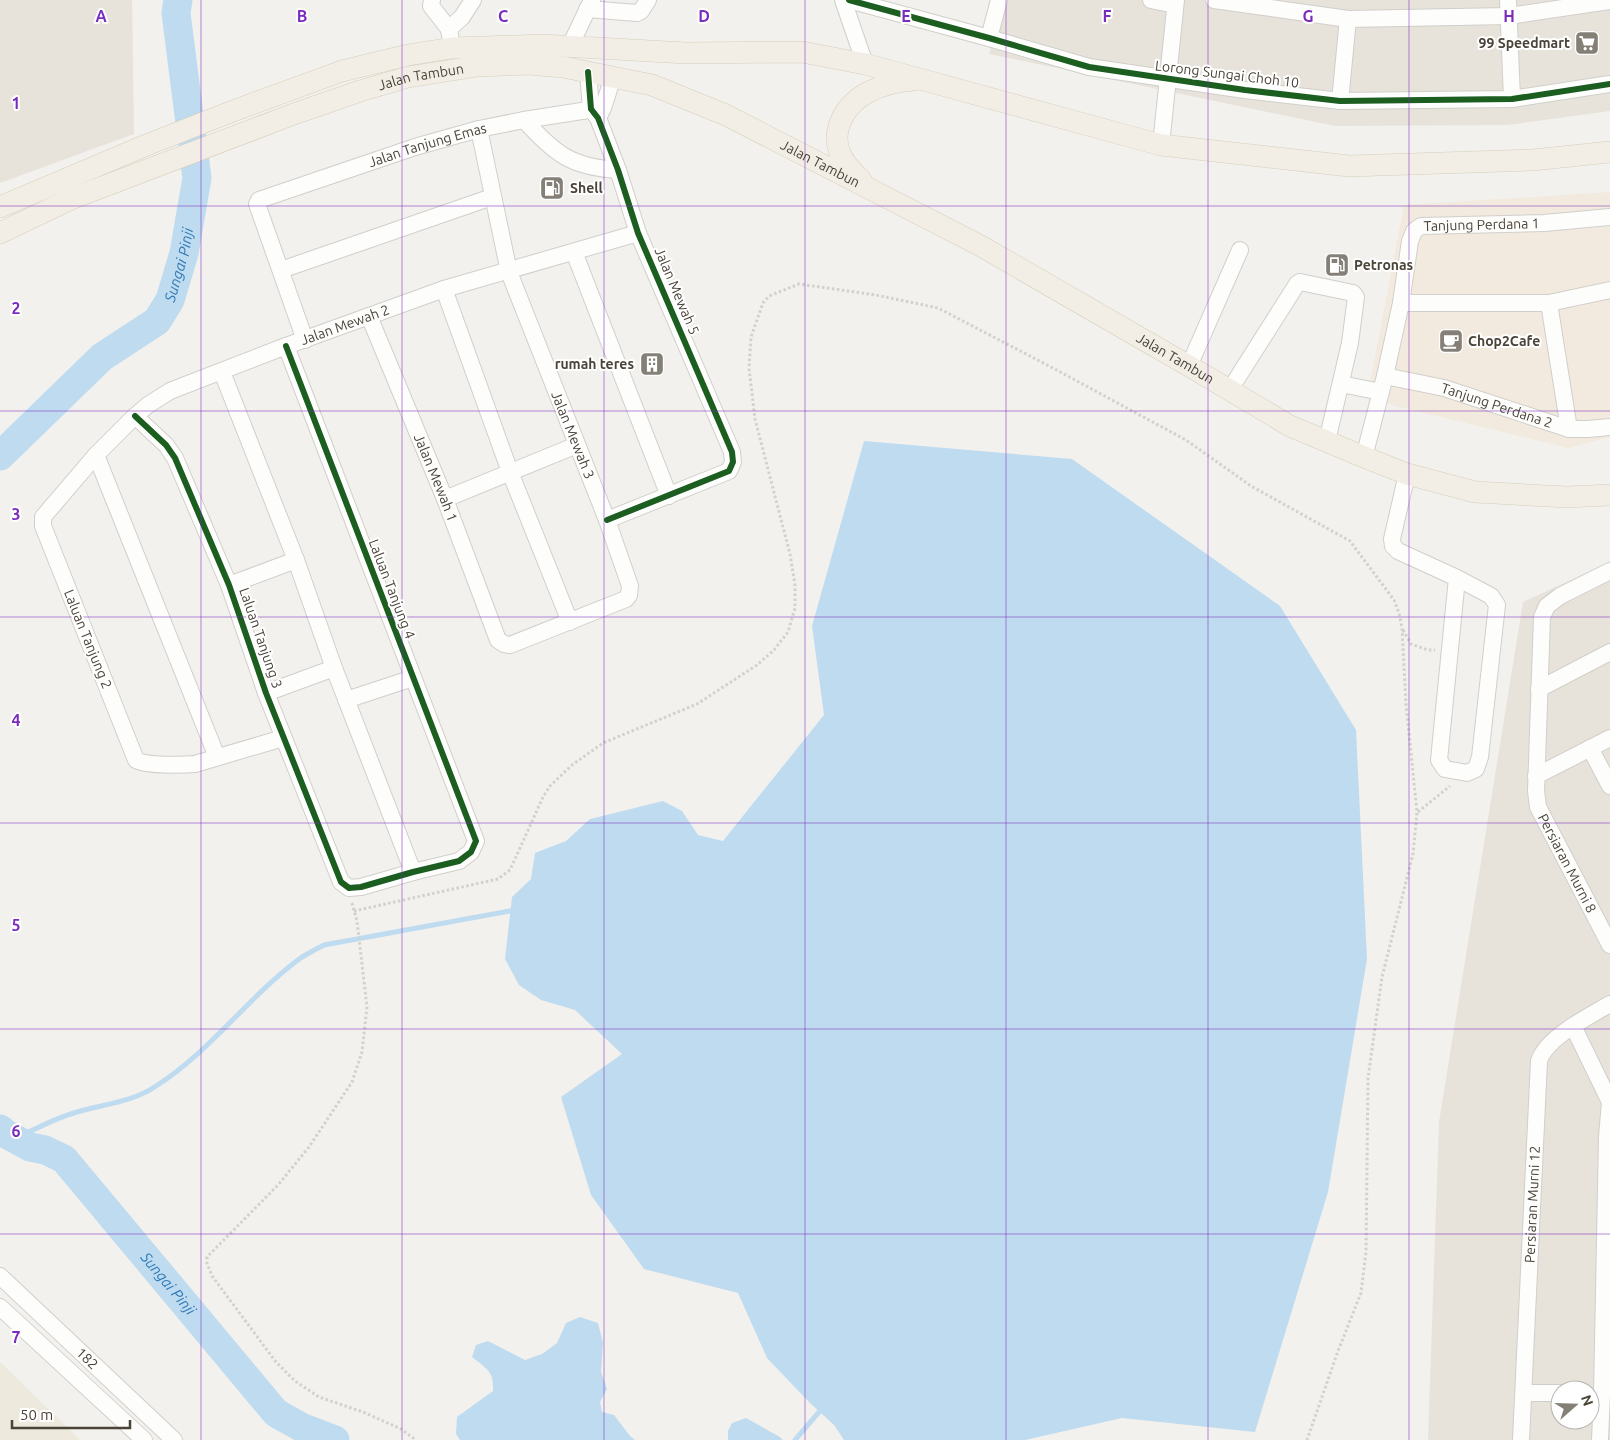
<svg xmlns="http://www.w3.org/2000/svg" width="1610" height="1440" font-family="Ubuntu,sans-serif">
  <rect width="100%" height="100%" fill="#f3f1ed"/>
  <path fill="#e7e3db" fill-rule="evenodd" d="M0,0h132l2,134 -134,49z
    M1001,0h609v111l-102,14 -173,1 -346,-72z
    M1610,562v878h-182l11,-318 84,-520zM1560,1390h30v30h-30z"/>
  <path fill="#f2eade" d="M1610,192v245l-42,11 -201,-49 37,-194z"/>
  <path fill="#ede9dd" d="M0,1362l80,78h-80z"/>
  <path fill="#bedbf0" d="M864,441l208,18 208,147 76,124 11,229 -39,233 -73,240 -133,-14 -97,22h-181l-10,-15 -24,-22 -43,-45 -29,-65 -94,-24 -53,-74 -30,-98 61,-43 -47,-44 -34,-10 -22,-15 -14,-26 7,-62 19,-18 4,-26 31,-12 24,-22 73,-18 19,10 16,24 25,6 101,-126 -12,-89z
    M580,1317l18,6 5,20 -2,29 6,17 -7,13 2,10 12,3 16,21 5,4h-175l-4,-6 1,-17 36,-26c1,-20 -6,-22 -21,-34l4,-12 12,-4 37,19 17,-6 15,-11 9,-20z
    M746,1418l34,19 3,3h-55v-9l4,-8z"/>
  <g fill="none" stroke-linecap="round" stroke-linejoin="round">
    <path stroke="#bedbf0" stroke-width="5" d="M15,1139c20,-10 40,-21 62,-27 27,-8 56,-10 79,-26 53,-33 91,-88 142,-126 8,-6 17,-10 26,-15l186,-34
      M795,1440l24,-28"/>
    <g stroke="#bedbf0" stroke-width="29">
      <path id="s1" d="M0,456l102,-99 55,-36 13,-21 14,-47 13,-75 -21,-165 2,-13"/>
      <path id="s2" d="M0,1129l6,5 24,13 15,3 19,9 212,254 25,14 34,13"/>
    </g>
    <defs>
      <g id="minor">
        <path d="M432,0l-1,6 18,23"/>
        <path d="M843,0l22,64"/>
        <path d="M849,0l140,38 100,29 156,23 95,11 172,-2 98,-15"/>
        <path d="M1151,0l24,5"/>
        <path d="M1214,0l134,19 161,-3 101,-15"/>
        <path d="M1508,0l4,99"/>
        <path d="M587,9l50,4 4,-2 7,-11"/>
        <path d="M989,38l10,-38"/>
        <path d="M570,46l22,-46"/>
        <path d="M452,48l-3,-19 13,-12 11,-17"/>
        <path d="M588,72l3,37 7,9 20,52 20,63 94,219 1,10 -4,9 -122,49"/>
        <path d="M1340,101l8,-82"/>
        <path d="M598,118l5,-10 10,-31"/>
        <path d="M524,120c32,34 46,47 94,50"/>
        <path d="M1161,145l15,-145"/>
        <path d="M574,252l95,244"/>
        <path d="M281,270l211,-73"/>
        <path d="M444,289l66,183 60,150"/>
        <path d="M1401,303h148l61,-13"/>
        <path d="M1549,303l20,126"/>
        <path id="s3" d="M369,316l76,183 53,141 6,4 6,1 116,-46 3,-4 1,-9 -23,-66 -98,-248 -30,-143"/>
        <path id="s4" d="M305,340l-48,-136 2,-4 156,-53 64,-18 45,-9 77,-12"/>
        <path d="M1189,366l51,-116"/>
        <path d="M222,372l74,188 38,108 79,204"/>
        <path id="s5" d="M1385,376l59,12 125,41h19l22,-2"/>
        <path d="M1341,384l40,8"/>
        <path d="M1229,391l68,-107 3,-2 53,11 3,4 -6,46 -23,98"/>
        <path d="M135,416l31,29 9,13 54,127 37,108 75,189 8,6 12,-1 52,-15 46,-11 12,-9 5,-11 -190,-495"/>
        <path d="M96,455l121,302"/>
        <path id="s6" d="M1364,457l21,-81 16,-73 9,-62 4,-10 7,-5 123,-3 66,-6"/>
        <path d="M1407,474l-15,65 1,7 5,5 59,27 34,18 6,9 -17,152 -4,12 -9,4 -22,-4 -6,-9 18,-182"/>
        <path d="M445,499l132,-54"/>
        <path id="s7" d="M1610,571l-50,25 -13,10 -5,11 -6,174 2,16 72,138"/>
        <path d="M229,585l67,-25"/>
        <path d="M1539,689l71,-37"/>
        <path d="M266,693l68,-25"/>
        <path d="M346,700l67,-22"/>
        <path id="s8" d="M283,738l-88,26c-12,1 -49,2 -59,-4l-93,-234v-9l53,-62 39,-39 13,-11 22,-14 116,-45 158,-57 194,-56"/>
        <path d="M1590,748l20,38"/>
        <path d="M1536,776l74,-38"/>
        <path d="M1573,1026l37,76"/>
        <path id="s9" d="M0,1276l174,164"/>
        <path d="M0,1307l144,133"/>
        <path d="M1524,1393h36"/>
        <path id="s10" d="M1521,1440l18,-379c7,-23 50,-45 71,-57"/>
        <path d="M1600,1440l2,-46 5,-257 3,-35"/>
      </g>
      <g id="major">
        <path d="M861,180c-8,-8 -17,-16 -21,-27 -4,-10 -4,-18 -1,-27 10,-32 45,-44 75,-46"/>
        <path d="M0,207l144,-61 89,-35 109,-40 66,-16 44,-7 32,-1 59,-2 143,8 116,-1 63,12 296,81 188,21 184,-6 77,-8"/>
        <path id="s11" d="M0,233l71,-34 220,-84 69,-24 48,-14 70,-11 50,-2 35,3 89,18 74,30 255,131 208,120 101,60 74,31 43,17 68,18 92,5 43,-2"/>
      </g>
    </defs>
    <use href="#minor" stroke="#d1cfcb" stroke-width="18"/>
    <use href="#major" stroke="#d5cebb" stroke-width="22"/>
    <path stroke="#d3d1cb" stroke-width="3" stroke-dasharray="2.5 2.5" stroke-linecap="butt" d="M1403,630l8,14 17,6h7
      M1418,812l32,-26
      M352,903l5,18 10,86 -5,45 -10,30 -43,65 -31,38 -71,72v6l5,13 64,86 19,19 24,16 44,15 38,17 15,11
      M354,911l144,-32 12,-9 33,-73 7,-11 22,-21 31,-22 94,-39 60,-39 17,-15 14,-18 7,-24v-23l-5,-31 -35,-135 -6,-51 2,-31 12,-34 6,-7 30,-12 77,11 62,13 113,59 135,73 65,46 99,55 44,59 5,13 3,15 4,76 11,108 -4,42 -31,123 -14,101 -2,174 -5,41 -23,58 -31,89"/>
    <use href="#minor" stroke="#fdfdfc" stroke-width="16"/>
    <use href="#major" stroke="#f2eee5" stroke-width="21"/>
    <defs>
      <path id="cycleway" d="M849,0l140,38 100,29 156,23 95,11 172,-2 98,-15
        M588,72l3,37 7,9 20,52 20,63 94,219 1,10 -4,9 -122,49
        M135,416l31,29 9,13 54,127 37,108 75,189 8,6 12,-1 52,-15 46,-11 12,-9 5,-11 -190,-495"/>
    </defs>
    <use href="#cycleway" stroke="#fff" stroke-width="9"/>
    <use href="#cycleway" stroke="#1b5e20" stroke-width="6"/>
  </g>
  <path fill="none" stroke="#7b2cbf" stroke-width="1" stroke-opacity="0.55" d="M201,0v1440M402,0v1440M604,0v1440M805,0v1440M1006,0v1440M1208,0v1440M1409,0v1440M0,206h1610M0,411h1610M0,617h1610M0,823h1610M0,1029h1610M0,1234h1610"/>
  <defs>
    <symbol id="supermarket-square" viewBox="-11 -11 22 22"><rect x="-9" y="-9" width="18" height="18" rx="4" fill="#858077" stroke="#fff"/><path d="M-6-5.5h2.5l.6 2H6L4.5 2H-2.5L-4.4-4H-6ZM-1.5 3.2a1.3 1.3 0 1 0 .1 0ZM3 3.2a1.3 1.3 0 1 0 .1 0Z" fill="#fff"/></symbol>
    <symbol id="fuel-square" viewBox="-11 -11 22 22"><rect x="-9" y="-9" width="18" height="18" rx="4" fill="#858077" stroke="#fff"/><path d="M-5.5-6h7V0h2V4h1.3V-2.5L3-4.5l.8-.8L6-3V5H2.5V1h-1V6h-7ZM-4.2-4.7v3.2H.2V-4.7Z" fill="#fff"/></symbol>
    <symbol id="cafe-square" viewBox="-11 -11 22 22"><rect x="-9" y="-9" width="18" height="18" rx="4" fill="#858077" stroke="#fff"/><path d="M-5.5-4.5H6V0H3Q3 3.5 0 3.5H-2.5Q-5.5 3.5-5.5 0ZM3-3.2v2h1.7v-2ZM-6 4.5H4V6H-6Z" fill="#fff"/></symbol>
    <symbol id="building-square" viewBox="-11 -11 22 22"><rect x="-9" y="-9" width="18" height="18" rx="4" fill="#858077" stroke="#fff"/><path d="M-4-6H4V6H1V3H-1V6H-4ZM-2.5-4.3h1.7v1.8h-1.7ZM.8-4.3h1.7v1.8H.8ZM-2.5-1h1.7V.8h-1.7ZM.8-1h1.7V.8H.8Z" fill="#fff"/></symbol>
  </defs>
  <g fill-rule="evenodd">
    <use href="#supermarket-square" x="1573" y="29" width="28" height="28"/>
    <use href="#fuel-square" x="538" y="174" width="28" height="28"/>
    <use href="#fuel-square" x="1323" y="251" width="28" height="28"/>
    <use href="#cafe-square" x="1437" y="327" width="28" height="28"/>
    <use href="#building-square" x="638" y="350" width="28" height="28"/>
  </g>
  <g text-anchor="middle" stroke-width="4" stroke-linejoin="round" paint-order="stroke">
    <g font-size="14" font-weight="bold" fill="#4a4338" stroke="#fff" text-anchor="start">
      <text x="1570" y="48" text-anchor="end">99 Speedmart</text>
      <text x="570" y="193">Shell</text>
      <text x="1354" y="270">Petronas</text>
      <text x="1468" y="346">Chop2Cafe</text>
      <text x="634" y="369" text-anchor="end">rumah teres</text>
    </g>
    <g font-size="14" fill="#4a4338" stroke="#fff">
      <text transform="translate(1227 74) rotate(7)" y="5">Lorong Sungai Choh 10</text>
      <text dy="5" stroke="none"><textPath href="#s11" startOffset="450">Jalan Tambun</textPath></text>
      <text dy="5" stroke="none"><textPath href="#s4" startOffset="326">Jalan Tanjung Emas</textPath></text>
      <text dy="5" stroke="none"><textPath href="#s11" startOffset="870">Jalan Tambun</textPath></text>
      <text dy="5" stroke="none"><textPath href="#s6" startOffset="301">Tanjung Perdana 1</textPath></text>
      <text transform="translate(677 291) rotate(67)" y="5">Jalan Mewah 5</text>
      <text dy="5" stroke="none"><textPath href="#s8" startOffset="779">Jalan Mewah 2</textPath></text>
      <text dy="5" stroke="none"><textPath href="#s11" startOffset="1275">Jalan Tambun</textPath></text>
      <text dy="5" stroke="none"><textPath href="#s5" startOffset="116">Tanjung Perdana 2</textPath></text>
      <text transform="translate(573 435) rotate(68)" y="5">Jalan Mewah 3</text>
      <text dy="5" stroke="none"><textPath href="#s3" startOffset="175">Jalan Mewah 1</textPath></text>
      <text transform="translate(392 589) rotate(69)" y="5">Laluan Tanjung 4</text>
      <text transform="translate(261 638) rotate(71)" y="5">Laluan Tanjung 3</text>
      <text transform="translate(88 639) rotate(68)" y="5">Laluan Tanjung 2</text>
      <text dy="5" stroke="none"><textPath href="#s7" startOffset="338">Persiaran Murni 8</textPath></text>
      <text dy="5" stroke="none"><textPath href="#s10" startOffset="236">Persiaran Murni 12</textPath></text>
      <text dy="5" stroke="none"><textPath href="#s9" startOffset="120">182</textPath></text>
    </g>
    <g font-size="15" font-style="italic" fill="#307ab7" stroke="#fff">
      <text dy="5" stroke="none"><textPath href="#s1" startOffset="269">Sungai Pinji</textPath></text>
      <text dy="5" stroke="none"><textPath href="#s2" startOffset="234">Sungai Pinji</textPath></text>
    </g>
  </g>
  <g font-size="16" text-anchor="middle" font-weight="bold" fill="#7b2cbf" stroke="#fff" stroke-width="4" stroke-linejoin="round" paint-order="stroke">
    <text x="101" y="22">A</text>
    <text x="302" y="22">B</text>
    <text x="503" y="22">C</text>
    <text x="704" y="22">D</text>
    <text x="906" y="22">E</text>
    <text x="1107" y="22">F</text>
    <text x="1308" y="22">G</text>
    <text x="1509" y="22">H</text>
    <text x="16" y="109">1</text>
    <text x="16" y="314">2</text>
    <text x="16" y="520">3</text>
    <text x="16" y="726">4</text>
    <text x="16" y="931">5</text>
    <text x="16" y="1137">6</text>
    <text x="16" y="1343">7</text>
  </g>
  <g transform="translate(1575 1405) rotate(70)"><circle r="24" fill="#ffffff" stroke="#b7b4af"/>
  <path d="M0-4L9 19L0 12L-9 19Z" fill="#858077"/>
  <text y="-8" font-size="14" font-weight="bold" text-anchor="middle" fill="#4a4338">N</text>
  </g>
  <path d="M12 1420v8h118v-8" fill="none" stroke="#4a4338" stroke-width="2.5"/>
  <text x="20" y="1420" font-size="15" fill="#4a4338" stroke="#ffffff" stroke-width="4" paint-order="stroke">50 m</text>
</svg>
